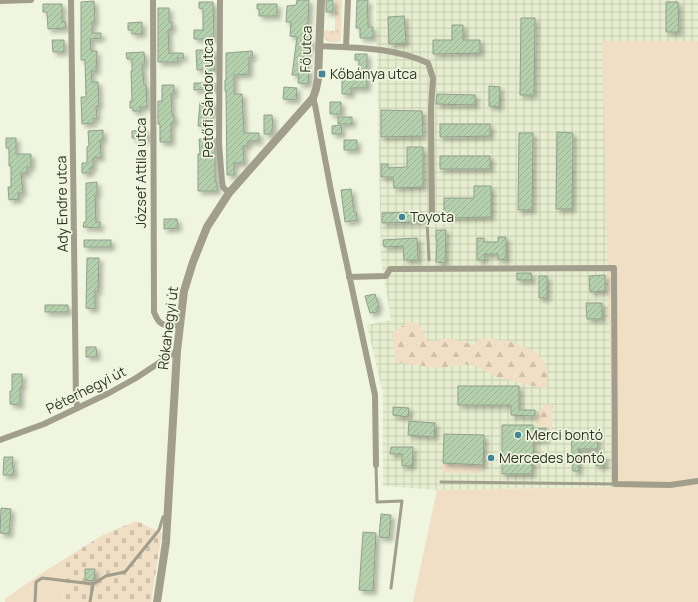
<svg xmlns="http://www.w3.org/2000/svg" width="698" height="602" font-family="Manrope,sans-serif">
  <defs>
    <pattern id="industrial-grid" width="8" height="8" patternUnits="userSpaceOnUse"><rect width="8" height="8" fill="#e6eecf"/><path d="M0 4h8M4 0v8" fill="none" stroke="#c6cdb2"/></pattern>
    <pattern id="forest-firs" width="22" height="20" patternUnits="userSpaceOnUse"><rect width="22" height="20" fill="#f0dfc5"/><path d="M5 1l3.5 6h-7zM16 11l3.5 6h-7z" fill="#cec0a9"/></pattern>
    <pattern id="cemetery-stones" width="16" height="16" patternUnits="userSpaceOnUse"><rect width="16" height="16" fill="#f0dfc5"/><path d="M2 7V4a2 2 0 0 1 4 0v3zM10 15v-3a2 2 0 0 1 4 0v3z" fill="#cec0a9"/></pattern>
    <pattern id="park-crowns" width="20" height="18" patternUnits="userSpaceOnUse"><rect width="20" height="18" fill="#f0dfc5"/><path d="M2 6a3 3 0 1 1 6 0M12 15a3 3 0 1 1 6 0" fill="none" stroke="#cec0a9"/></pattern>
    <pattern id="building-hatch" width="6" height="6" patternUnits="userSpaceOnUse"><rect width="6" height="6" fill="#b5d0ac"/><path d="M-1 1l2-2M0 6l6-6M5 7l2-2" fill="none" stroke="#9cb394"/></pattern>
    <filter id="shadow"><feDropShadow dx="3.5" dy="3.5" stdDeviation="2" flood-color="#0004"/></filter>
  </defs>
  <rect width="100%" height="100%" fill="#eff5de"/>
  <path fill="url(#industrial-grid)" d="M376,0h322v41h-95l10,446 -176,3 -54,-4v-93l-16,-68 24,-5 -10,-61z"/>
  <path fill="#f0dfc5" d="M602,41h96v561h-285l24,-112 176,-3z
    M442,464l40,2v7h-40z
    M66,558l-3,44h-58v-3l31,-22z"/>
  <path fill="url(#forest-firs)" d="M408,322l11,1 9,19 22,-4 23,7 8,-7 29,3 28,12 10,17 -2,19 -53,-13 -20,-12 -37,4 -40,-6 -4,-29z
    M545,404l8,2 -1,10v15l-6,-5 -8,1 -3,-7 3,-7z"/>
  <path fill="url(#cemetery-stones)" d="M136,521l26,12 -11,69h-88l3,-44 37,-23z"/>
  <path fill="url(#park-crowns)" d="M335,0h7l-1,38 -1,4h-11l-6,-5 -1,-7 13,1z"/>
  <path fill="url(#building-hatch)" stroke="#91a08d" filter="url(#shadow)" d="M297,0h12l-2,40h5v7h-4l-2,22h3l-1,15 -10,-1 1,-8h-7l5,-38 -7,-1 1,-14h-5l1,-16 9,-1z
    M326,0h7v12h-7z
    M357,0h11l-1,17h1v10h5v11h-13v-10h-4z
    M94,1l1,21h-3v11h9v5l-11,1 1,12h6l-1,20h-5l1,11h6l1,24h-3l1,12 -4,1v4l-11,1 -1,-27h5l-1,-37h-4v-58z
    M199,2h14l1,37h-20v-9h9v-21l-4,-1z
    M666,2h12l1,30h-13z
    M43,4h19v18l3,-1 1,7 -18,1 -1,-17h-4z
    M257,4h20v12h-18v-7h-2z
    M158,8h11v14h3v7l-4,1 1,23h14l1,5h-7l1,4h-20z
    M404,16l2,27 -17,1 -1,-27z
    M521,18h14l-1,77h-14z
    M142,22v12h-10v-4h-4v-7z
    M452,25h11v15h17v13l-47,1v-14h19z
    M52,40h12v12h-11z
    M196,50h18l1,20h-5v2l-6,1v-3h-7z
    M252,51l1,6 -4,1v16l-15,1v19h8l2,39h15v8h-11v5h-5l1,17h-10v12h-7l-1,-84h-1v-11h1v-27z
    M144,52l1,12h-3l2,21h2l1,22h-7v4h-7v-3h-3v-7h2l-1,-30h1v-12h-5l-1,-6z
    M355,54h12v34h-16v6h-9v-22h17v-12h-4z
    M194,83h21v6l-21,1z
    M162,85h12v9h-3l1,21h2v8h-3v19h-11v-18h-2v-23h4z
    M489,86l11,1 -1,20 -10,-1z
    M284,87l13,1 -1,12 -13,-1z
    M437,94l38,1v10l-39,-1z
    M200,102h14v10h-3v14h-13z
    M330,102h11v12h-11z
    M381,110l41,1 1,25 -42,1z
    M264,115h8l1,13h-1v6h-8z
    M338,117h14v7h-14z
    M440,124h50v12l-50,1z
    M341,125l1,9h-10v-8z
    M103,130v10h-3l1,17 -8,1v10h-3v5h-8v-10h5v-16l2,-1 -1,-15z
    M147,130v10h-10v-2h-5v-7z
    M557,132l16,1 -1,76h-16z
    M519,133h14l-1,77h-14z
    M6,138h10v16h15v13h-4v6h-6l2,20h-5l1,6 -10,1 -1,-13h3v-21h-2v-16l-1,-2h-2z
    M215,138v44h2v9h-19v-37h2l-1,-15z
    M344,140h13v10h-13z
    M407,147h16v40l-29,1 -1,-11h-12v-13h7v4l19,-1z
    M440,156h50v13h-50z
    M97,182v13h-2l1,27h4v6l-17,-1 1,-5h2v-39z
    M474,186h17v31l-47,1v-20h30z
    M351,189l3,23h2l1,8 -12,2 -4,-32z
    M422,212v10l-40,1v-10z
    M164,219h13l1,9 -14,1z
    M436,230h10l-1,33 -9,-1 1,-22h-1z
    M498,237h8v23l-8,-1v-5h-14l1,6h-8v-22h7v4h14z
    M417,238l1,22h-14l-1,-14 -19,1 -1,-7z
    M84,240h27v7h-27z
    M87,258h12l-1,33h-3v18l-9,-1z
    M517,273h14l1,7h-15z
    M605,275v16l-15,1 -1,-16z
    M539,276h8v22h-8z
    M375,294l4,13 -2,1v4l-7,1 -5,-17z
    M586,303h16v16h-15z
    M45,305h23v7h-23z
    M86,347h10l1,10h-11z
    M12,374h10v13h-2v18l-10,-1v-13h2z
    M458,386h61v24h16v6l-24,-1v-10h-53z
    M393,407l16,1 -1,9 -15,-2z
    M409,421l26,2 -1,14 -26,-2z
    M502,425h31v4l13,-1v11l-13,1 1,23h-2v11h-30z
    M571,432h7v6l19,-1 1,12h-20l1,22h-6z
    M444,434l40,1 -1,30 -40,-2z
    M391,447h22l-1,19h-10v-12h-12z
    M595,456h10v10h-9z
    M4,457h9l-1,10h2l-1,8h-10z
    M1,508l10,1 -2,25 -9,-1z
    M381,514l10,1 -2,23 -10,-1z
    M363,532l13,1 -3,58 -14,-1z
    M85,569h10l-1,11 -2,1 -7,-1z"/>
  <g fill="none" stroke-linecap="round" stroke-linejoin="round">
    <path stroke="#a19e8c" stroke-width="3" d="M429,260l-2,-41h5
      M376,465l1,37 25,-1 -11,87
      M441,482l174,2
      M35,602l1,-20 6,-4 51,6
      M90,602l3,-18 13,-8 19,-4 34,-42 4,-13 3,-2"/>
    <path stroke="#a19e8c" stroke-width="6" d="M71,0l5,401 2,7
      M153,0l1,312c6,16 11,13 26,13
      M220,0l-1,144 3,38 1,5 6,6
      M0,1l31,-1
      M319,46c37,2 74,1 109,17l5,15 -2,30 1,111
      M346,47l2,-47
      M313,98l2,7 16,86 44,204 1,70
      M349,277l37,-1 4,-7 224,-1 1,216 55,1 28,-4
      M0,440l44,-16 65,-31 27,-15 41,-27"/>
    <path stroke="#a19e8c" stroke-width="8" d="M157,602l9,-60 11,-191 7,-60 9,-29 14,-35 22,-34 84,-95 3,-9 2,-10 3,-79"/>
  </g>
  <g fill="#448697" stroke="#eff5de" stroke-width="1.5">
    <rect x="318" y="70" width="8" height="8" rx="2"/>
    <circle cx="402" cy="217" r="4"/>
    <circle cx="518" cy="435" r="4"/>
    <circle cx="491" cy="458" r="4"/>
  </g>
  <g text-anchor="middle" stroke-width="3.5" stroke-linejoin="round" paint-order="stroke">
    <g font-size="14" fill="#303229" stroke="#eff5de">
      <text transform="translate(306 49) rotate(-88)" y="5">Fő utca</text>
      <text transform="translate(208 98) rotate(-90)" y="5">Petőfi Sándor utca</text>
      <text transform="translate(141 173) rotate(-90)" y="5">József Attila utca</text>
      <text transform="translate(62 204) rotate(-91)" y="5">Ady Endre utca</text>
      <text transform="translate(168 328) rotate(-83)" y="5">Rókahegyi út</text>
      <text transform="translate(86 390) rotate(-27)" y="5">Péterhegyi út</text>
    </g>
    <g font-size="14" fill="#303229" stroke="#eff5de" text-anchor="start">
      <text x="330" y="79">Kőbánya utca</text>
      <text x="410" y="222">Toyota</text>
      <text x="526" y="440">Merci bontó</text>
      <text x="499" y="463">Mercedes bontó</text>
    </g>
  </g>
</svg>
